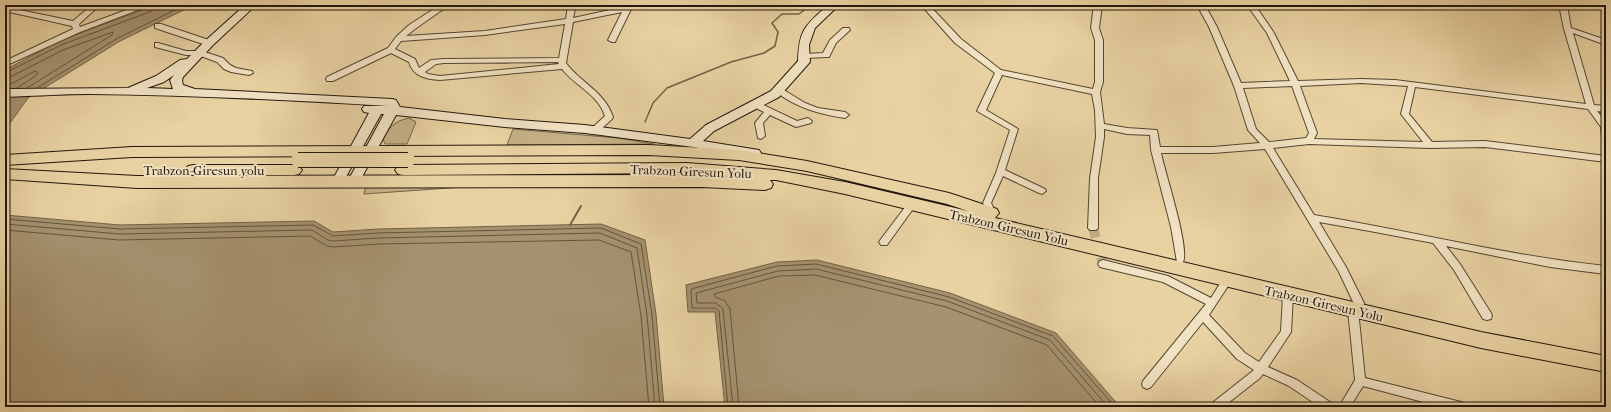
<svg xmlns="http://www.w3.org/2000/svg" width="1611" height="412" font-family="'IM FELL French Canon',serif">
  <rect width="100%" height="100%" fill="#e9d2a2"/>
  <filter id="stains"><feTurbulence type="fractalNoise" baseFrequency=".005" numOctaves="4"/><feColorMatrix values="0 0 0 0 .2 0 0 0 0 .09 0 0 0 0 .02 0 0 0 .5 -.17"/></filter>
  <radialGradient id="worn" r=".72"><stop offset=".6" stop-color="#630" stop-opacity="0"/><stop offset="1" stop-color="#630" stop-opacity=".3"/></radialGradient>
  <path fill="#c7b288" stroke="#74644a" d="M409,118l7,4 -9,22h-22l-2,-5c7,-12 11,-18 26,-21z
    M513,129l105,9 36,6 -147,1z
    M366,185l112,1 -114,8z"/>
  <path fill="#a5926f" stroke="#716147" d="M155,5h39l-74,36 -92,57 -23,32v-60l54,-29z
    M5,215l115,10 194,-4 19,11 45,-3 223,-5 44,16 11,74 8,93h-659z
    M817,260l133,33 106,40 64,74h-395l-10,-95h-27l-2,-27 91,-23z"/>
  <g fill="none" stroke-linecap="round" stroke-linejoin="round">
    <path stroke="#64543e" stroke-width="1" d="M5,73l56,-28 91,-34 3,-6
      M5,78l5,-1 53,-27 50,-18 -1,3 -85,53
      M5,84l8,-1 22,-12 2,1v3l-20,13
      M37,88l81,-50 67,-33
      M5,219l115,10 193,-4 20,11 45,-3 223,-5 40,16 11,71 8,92
      M5,224l115,10 192,-4 16,10 5,1 45,-3 222,-5 37,15 10,67 8,92
      M5,230l114,10 191,-4 17,10 6,1 46,-3 220,-4 32,12 10,64 8,91
      M728,407l-9,-96 -4,-3h-23l-1,-19 86,-23 39,-2 133,33 104,39 62,71
      M733,407l-10,-98 -7,-6h-19l-1,-10 82,-22 38,-2 131,32 103,39 58,67
      M739,407l-9,-98 -5,-8 -10,-4 -1,-3 65,-18 36,-1 131,32 101,38 53,62"/>
    <path stroke="#716147" stroke-width="1.5" d="M645,122l8,-19 14,-15 64,-26 33,-9 11,-7 3,-14 -6,-9 10,-9h17l12,-9"/>
    <path stroke="#716147" stroke-width="2" d="M570,225l11,-19"/>
    <path stroke="#c1ad84" stroke-width="10" stroke-dasharray="10 5" stroke-linecap="butt" d="M1093,228l10,36"/>
    <defs>
      <path id="street" d="M92,5h8l-21,19 1,3 60,-22h11l-71,27 -75,34v-5l68,-32 -1,-3 -67,-15v-4l68,14z
        M440,5h9l-34,24 -9,7 79,-5 81,-12 2,-14h8l-3,13 51,-11 1,-2h8l-18,37h-3l-4,-2 14,-28 -49,10 -7,41c15,20 39,29 47,54l-1,2 -14,13h-6l-1,-2 1,-2 13,-12c-7,-22 -30,-30 -43,-47l-122,11c-13,-1 -27,-3 -31,-18l-18,-9 -58,28h-6l-1,-2 1,-2 61,-29 8,-11 13,-12zM565,24l-6,34 -115,1 -13,1 -12,8 -4,-9 -20,-10 6,-8 84,-6zM558,62l1,2 -119,12 -12,-2 -3,-2 11,-8 8,-1z
        M921,5h8l32,34 40,31 92,19 2,-7v-42l-4,-12 3,-23h8l-3,23 4,12v42l-3,10 4,32 23,4 30,2 3,17h53l47,-4 -12,-13 -14,-44 -25,-59 -12,-22h8l12,22 24,56 49,-2 -23,-48 -20,-28h8l19,28 24,48 63,-2 34,1 191,24 -22,-75 -5,-24h8l4,23 35,12v5l-33,-12 21,72 12,1v6l-9,-1 9,11v18l-4,-3 -1,-10 -13,-18 -173,-22 -6,27 23,28 53,-1 121,15v6l-121,-15 -55,1 -121,-4 -36,4 41,67c98,16 194,41 292,51v8l-56,-7 -104,-21 14,18 31,49 1,3 -1,3 -4,1 -4,-1 -29,-49 -21,-27 -58,-11 -56,-10 27,45 18,36 -1,3 -4,1 -4,-1 -16,-34 -74,-123 -52,4h-52c4,20 29,95 22,109h-6l-6,-35 -20,-77 -1,-15 -23,-1 -23,-5v8l-6,41v50l-2,2h-6l-2,-2 2,-50 6,-41 -1,-27 -3,-16 -90,-19 -16,35 32,19 -13,41 40,19 1,2 -4,3 -3,-1 -36,-17 -12,27 5,10 -2,2h-6l-5,-12 13,-30 14,-43 -33,-19 18,-38 -40,-30zM1361,83l47,3 -7,28 22,28 -109,-3 3,-6 -17,-47zM1292,86l17,47 -3,5 -37,4 -13,-13 -13,-41z
        M155,24h6l51,17 1,2 -4,2h-3l-51,-17z
        M843,28h6l1,2 -14,13 -7,14 -25,1 -4,-2 4,-2 19,-1 7,-13z
        M155,43h3l28,8h16l21,7 7,7 6,3 16,3 1,2 -4,2 -18,-3 -7,-3 -7,-7 -19,-7h-12l-31,-8z
        M779,87l26,16 13,5 27,4 4,3 -4,3c-26,-4 -48,-10 -69,-26l-1,-2z
        M755,101l42,20 11,-3 4,3 -1,2 -15,4 -26,-12 -7,8 2,13 -4,3 -3,-1 -3,-15 9,-11 -12,-6 -1,-2z
        M912,201l4,3 -1,2 -28,39h-6l-2,-3 2,-3 28,-37z
        M1103,260l65,16 43,22 13,-21h6l2,3 -2,3 -21,32 36,38 14,9 22,-31 2,-36 2,-3 3,-1 3,1 2,3 -2,37 -23,35 29,13 36,24 1,3h-14l-31,-21 -26,-12 -3,4 -37,29h-13l1,-3 43,-34 -17,-11 -34,-37 -52,65 -4,2 -4,-2 -1,-3 1,-3 63,-77 -43,-22 -63,-15 -2,-3 2,-3z
        M1353,306l4,1 1,3 7,68 96,24 4,2 1,3h-24l-79,-21 -13,21h-11l16,-27 -7,-70 1,-3z"/>
      <path id="secondary" d="M245,5h11l-43,40 -30,32 -1,3 1,5 12,4 197,10 4,1 4,7 105,12 80,6 105,14 16,-14 65,-34 27,-30c1,-32 7,-35 30,-56h11l-24,23 -6,17 1,17 -31,35 -65,34 -11,10 56,9 2,3 -2,3 -4,1 -62,-10 -108,-14 -80,-6 -109,-12 -38,69 -4,2 -4,-2 -2,-3 36,-67h-3l-39,70 -4,2 -4,-2 -2,-3 37,-68 -5,-1 -2,-3 2,-3h24c-99,-6 -199,-11 -298,-12 -28,0 -57,2 -85,3v-8l123,-1 28,-12 24,-16 7,-1 18,-18zM174,75l-4,5 3,9 -26,-1 17,-6z"/>
      <path id="highway" d="M649,145l90,5 68,11 142,32 48,16 2,4 -4,5 486,114 125,24v16l-125,-24 -636,-154 -69,-14h-6l3,4 -2,4 -6,2 -63,-3 -565,1 -132,-9v-10l132,7 565,-1 27,2 -42,-4 -284,2 -5,-1 -3,-4 3,-4 5,-1 284,-2 89,7 69,12 123,29 -21,-7 -140,-33 -68,-11 -90,-5 -517,2 -127,8v-10l127,-8z
        M193,165h101l5,1 3,4 -3,4 -5,1h-101l-5,-1 -3,-4 3,-4z"/>
    </defs>
    <use href="#street" stroke="#544632" stroke-width="2"/>
    <use href="#secondary" stroke="#22170c" stroke-width="2"/>
    <use href="#highway" stroke="#22170c" stroke-width="2"/>
    <use href="#street" fill="#f1e2c3" fill-rule="evenodd"/>
    <use href="#secondary" fill="#f1e2c3" fill-rule="evenodd"/>
    <use href="#highway" fill="#e9d2a2" fill-rule="evenodd"/>
    <defs>
      <path id="highway-bridge" d="M298,160h110"/>
    </defs>
    <use href="#highway-bridge" stroke="#22170c" stroke-width="16" stroke-linecap="butt"/>
    <use href="#highway-bridge" stroke="#e9d2a2" stroke-width="14"/>
  </g>
  <g text-anchor="middle" stroke-width="4" stroke-linejoin="round" paint-order="stroke">
    <g font-size="13" fill="#22170c" stroke="#f1e2c3">
      <text x="204" y="175">Trabzon-Giresun yolu</text>
      <text transform="translate(691 171) rotate(2)" y="5">Trabzon-Giresun Yolu</text>
      <text transform="translate(1009 227) rotate(13)" y="5">Trabzon-Giresun Yolu</text>
      <text transform="translate(1324 303) rotate(13)" y="5">Trabzon-Giresun Yolu</text>
    </g>
  </g>
  <rect width="1611" height="412" fill="none" stroke="#e9d2a2" stroke-width="20"/>
  <rect x="6" y="6" width="1599" height="400" fill="none" stroke="#22170c" stroke-width="2"/>
  <rect x="10" y="10" width="1591" height="392" fill="none" stroke="#22170c"/>
  <rect width="100%" height="100%" filter="url(#stains)"/>
  <rect width="100%" height="100%" fill="url(#worn)"/>
</svg>
